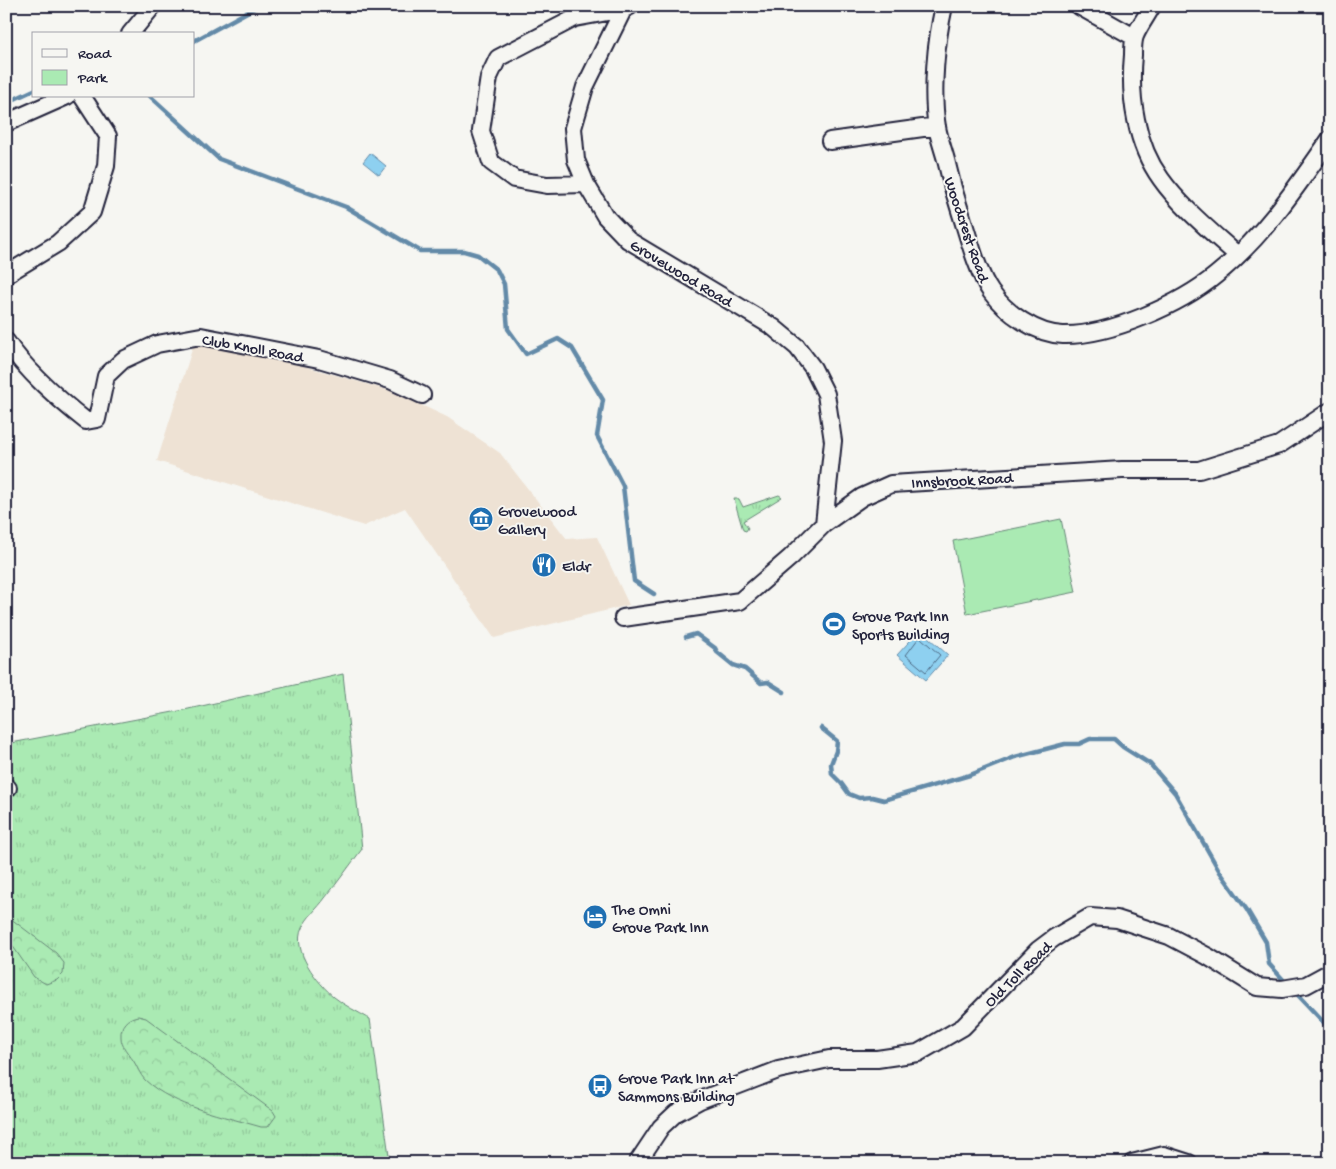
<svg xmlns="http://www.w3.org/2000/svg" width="1336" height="1169" font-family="'Gochi Hand',sans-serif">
  <defs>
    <pattern id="grass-tufts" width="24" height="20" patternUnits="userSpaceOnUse" patternTransform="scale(1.25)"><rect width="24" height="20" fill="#aaeab3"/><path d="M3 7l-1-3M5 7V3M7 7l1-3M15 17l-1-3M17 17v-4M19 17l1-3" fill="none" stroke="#92c89b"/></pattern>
    <pattern id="forest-crowns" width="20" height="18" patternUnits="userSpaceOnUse" patternTransform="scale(1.25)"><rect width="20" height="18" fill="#aaeab3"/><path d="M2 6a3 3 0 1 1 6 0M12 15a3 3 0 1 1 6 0" fill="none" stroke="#92c89b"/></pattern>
  </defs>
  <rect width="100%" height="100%" fill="#f6f6f2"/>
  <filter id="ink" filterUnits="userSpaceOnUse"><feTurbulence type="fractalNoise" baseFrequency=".02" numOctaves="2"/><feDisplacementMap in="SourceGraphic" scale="10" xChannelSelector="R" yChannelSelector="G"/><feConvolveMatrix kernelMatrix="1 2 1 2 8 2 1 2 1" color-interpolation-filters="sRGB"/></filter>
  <g filter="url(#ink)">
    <path fill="#eee2d4" d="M194,343l44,4 153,44 56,26 53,36 67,86 30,-2 32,68 -135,33 -89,-130 -41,18 -207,-65z"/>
    <path fill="url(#grass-tufts)" stroke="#668677" d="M779,495l3,2 -39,24 5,7 -2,3 -3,-1 -9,-31h5l4,8z
      M343,674l19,175c-12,16 -24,33 -37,49 -7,10 -18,19 -23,30 -11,23 16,55 32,69 11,9 24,15 36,22l20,144h-384v-419l178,-34z"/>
    <path fill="url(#forest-crowns)" stroke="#668677" d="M6,915l50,38 8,10 -1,11 -6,6 -11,4 -12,-7 -22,-32 -6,-4z
      M138,1016l8,2 127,93 3,5 -8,11h-7c-37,-11 -87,-20 -116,-47 -5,-5 -8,-14 -12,-20 -5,-7 -12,-14 -12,-23 -1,-12 6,-19 17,-21z"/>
    <path fill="#aaeab3" stroke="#668677" d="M1061,519l15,73 -109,22 -14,-73z"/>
    <path fill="#8ed0f0" stroke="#638aa8" d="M370,153l16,13 -7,9 -16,-13z
      M920,630l28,25 -22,25 -29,-25z"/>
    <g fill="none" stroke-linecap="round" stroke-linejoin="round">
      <path stroke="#4d6883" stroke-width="1" d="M921,638l19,17 -14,17 -20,-17 12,-16z"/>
      <path stroke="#638aa8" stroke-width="4.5" d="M194,41l64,-35
        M150,96l69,63 127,48 74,44h44l14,4 19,15 7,14 4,45 18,25 32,-15 14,9 31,52 -6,36 26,50 11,95 20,13
        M6,103l28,-13
        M686,637l10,-3 19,14 2,4 16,13 12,4 16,14 7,-1 16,10
        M821,728l16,13 -1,10 -5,13 1,10 9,9 8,11 10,4 13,-1 12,3 86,-25 45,-18 50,-13h14l11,-5h24l9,8 27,17 25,29 45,79 27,38 19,32 3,22 19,21
        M1295,992l35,37"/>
      <defs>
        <path id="minor" d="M625,6l-40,81 -12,41 3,32 10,24 19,32 23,24 145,87 24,20 16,21 13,26 7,47 -9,83
          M944,6c-8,35 -13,85 -7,121 2,11 6,22 9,33 4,18 9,36 15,54 7,22 17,60 30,78 15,21 45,42 72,43 47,1 118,-31 153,-60 47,-38 80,-87 114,-136
          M1079,6l55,31
          M1152,6c-5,10 -13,20 -17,30 -2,5 -2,13 -2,19 -4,42 3,90 28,124 19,27 52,54 76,76
          M130,34l23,-28
          M6,123l61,-27
          M830,141l107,-15
          M586,184l-39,1 -33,-6 -23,-17 -10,-31 8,-54 9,-19 77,-40 49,-9 6,-3
          M6,276l1,-2 51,-31 34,-31 14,-46 2,-30 -26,-40
          M6,341c21,31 51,57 80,80l11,-2 9,-43 17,-16 34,-16 44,-8 118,23 71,21 32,15
          M623,618l117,-17 51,-44 33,-33 38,-27 29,-13 231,-14h77l80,-25 51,-34
          M6,788h2
          M637,1163l24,-36 15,-14 24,-13 78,-30 51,-11h48l41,-6 45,-26 75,-77 16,-12 36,-21 27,2 52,17 38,20 50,31 25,2 24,-4 24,-13
          M1132,1163l32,-8 25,8"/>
      </defs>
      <use href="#minor" stroke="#22223b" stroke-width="20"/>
      <use href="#minor" stroke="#f6f6f2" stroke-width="16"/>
    </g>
  </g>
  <defs>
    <symbol id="museum-disc" viewBox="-11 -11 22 22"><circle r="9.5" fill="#1f6fb2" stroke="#f6f6f2"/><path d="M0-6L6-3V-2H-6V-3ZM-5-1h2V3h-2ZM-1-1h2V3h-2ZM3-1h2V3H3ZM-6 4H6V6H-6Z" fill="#fff"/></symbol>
    <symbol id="restaurant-disc" viewBox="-11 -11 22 22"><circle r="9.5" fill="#1f6fb2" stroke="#f6f6f2"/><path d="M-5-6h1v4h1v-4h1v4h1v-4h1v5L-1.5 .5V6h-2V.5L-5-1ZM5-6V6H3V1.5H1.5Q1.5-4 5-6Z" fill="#fff"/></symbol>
    <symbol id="stadium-disc" viewBox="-11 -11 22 22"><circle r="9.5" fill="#1f6fb2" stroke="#f6f6f2"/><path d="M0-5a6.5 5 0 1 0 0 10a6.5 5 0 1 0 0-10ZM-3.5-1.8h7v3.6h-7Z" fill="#fff"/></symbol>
    <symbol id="hotel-disc" viewBox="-11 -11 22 22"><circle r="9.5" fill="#1f6fb2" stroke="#f6f6f2"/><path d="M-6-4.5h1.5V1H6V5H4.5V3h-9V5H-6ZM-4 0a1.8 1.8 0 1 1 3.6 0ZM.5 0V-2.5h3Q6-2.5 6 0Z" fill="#fff"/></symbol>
    <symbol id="bus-disc" viewBox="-11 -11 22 22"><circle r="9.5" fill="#1f6fb2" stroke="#f6f6f2"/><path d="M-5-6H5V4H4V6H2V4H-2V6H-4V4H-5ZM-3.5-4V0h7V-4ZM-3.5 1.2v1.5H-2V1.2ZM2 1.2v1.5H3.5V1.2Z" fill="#fff"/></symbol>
  </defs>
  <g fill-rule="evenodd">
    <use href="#museum-disc" x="467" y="505" width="28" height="28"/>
    <use href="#restaurant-disc" x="530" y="551" width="28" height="28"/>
    <use href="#stadium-disc" x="820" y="610" width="28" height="28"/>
    <use href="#hotel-disc" x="581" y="903" width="28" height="28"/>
    <use href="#bus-disc" x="586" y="1072" width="28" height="28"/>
  </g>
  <g text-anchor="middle" stroke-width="4" stroke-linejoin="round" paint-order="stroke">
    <g font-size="16" fill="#22223b" stroke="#f6f6f2">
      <text transform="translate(968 229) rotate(71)" y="6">Woodcrest Road</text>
      <text transform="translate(682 272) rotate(31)" y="6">Grovewood Road</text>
      <text transform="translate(253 347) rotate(10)" y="6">Club Knoll Road</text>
      <text transform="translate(962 479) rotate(-3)" y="6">Innsbrook Road</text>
      <text transform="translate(1017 973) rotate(-44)" y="6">Old Toll Road</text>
    </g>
    <g font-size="16" fill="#22223b" stroke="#f6f6f2" text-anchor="start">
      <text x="498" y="516">Grovewood<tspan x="498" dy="18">Gallery</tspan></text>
      <text x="562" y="571">Eldr</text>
      <text x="852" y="621">Grove Park Inn<tspan x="852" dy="18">Sports Building</tspan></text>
      <text x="612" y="914">The Omni<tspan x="612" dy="18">Grove Park Inn</tspan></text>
      <text x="618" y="1083">Grove Park Inn at<tspan x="618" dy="18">Sammons Building</tspan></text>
    </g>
  </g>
  <rect width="1336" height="1169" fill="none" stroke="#f6f6f2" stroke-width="25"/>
  <rect x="12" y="12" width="1311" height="1144" fill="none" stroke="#22223b" stroke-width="2" filter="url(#ink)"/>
  <rect x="32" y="32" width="162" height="65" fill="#f6f6f2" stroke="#a1a1a9"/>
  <rect x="42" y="49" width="25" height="8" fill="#f6f6f2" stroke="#a1a1a9"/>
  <text x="78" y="58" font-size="15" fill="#22223b">Road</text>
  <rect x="42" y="70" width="25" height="15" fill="#aaeab3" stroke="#a1a1a9"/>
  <text x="78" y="82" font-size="15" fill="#22223b">Park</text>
</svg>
